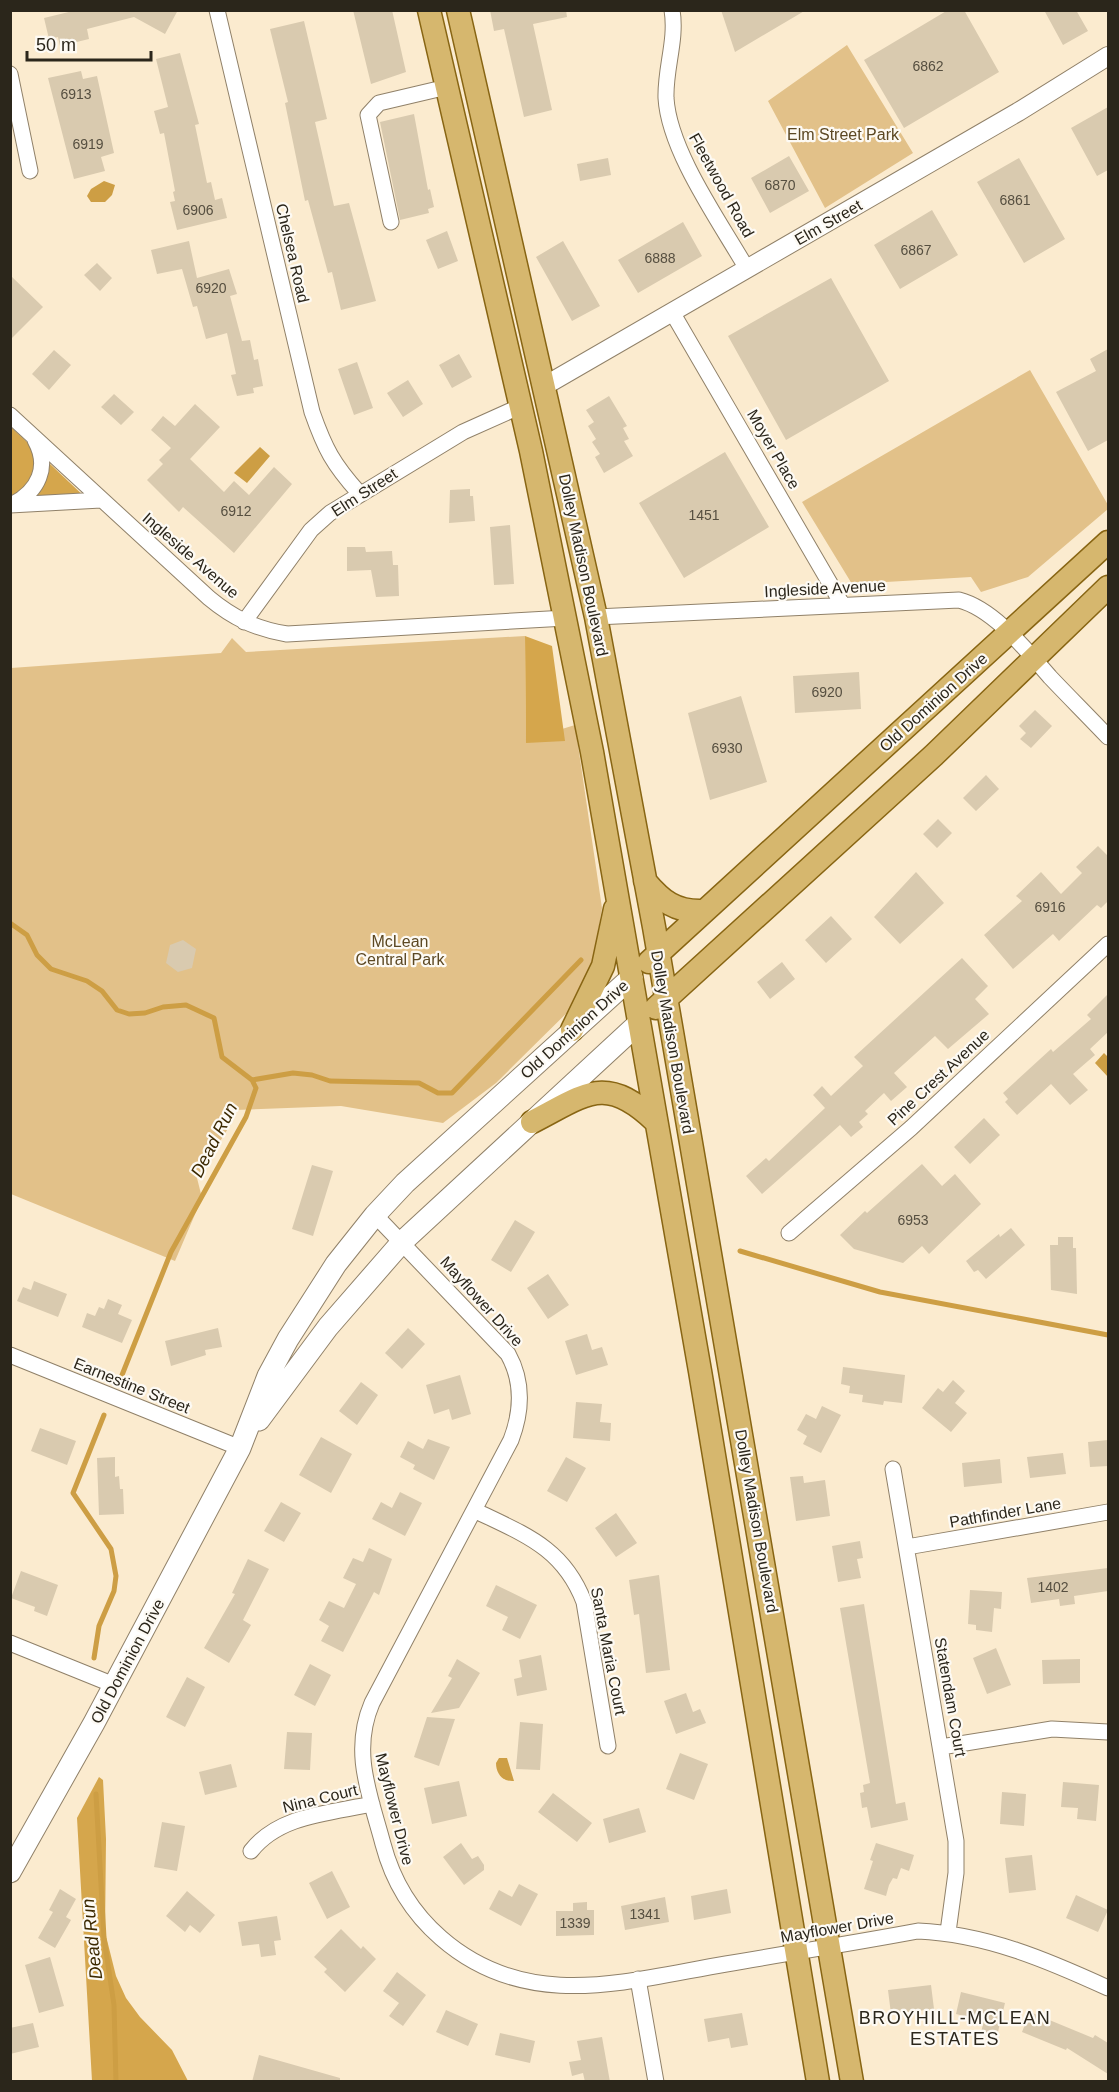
<svg xmlns="http://www.w3.org/2000/svg" width="1119" height="2092" font-family="Arial,sans-serif">
  <rect width="100%" height="100%" fill="#fbebcf"/>
  <path fill="#e2c189" d="M847,45l66,108 -88,55 -57,-107z
    M1030,370l78,135v4l-80,68 -47,15 -10,-15 -119,7 -50,-82z
    M525,636l1,104 49,-15 27,183 -5,30 3,19 -6,29 -98,97 -53,40 -102,-17 -106,4 -6,17 -32,51 5,20 -27,63 -164,-67v-526l210,-15 11,-15 14,14z"/>
  <path fill="#d5a64c" d="M11,427l77,73 -77,3z
    M525,636l27,10 13,95 -39,2z
    M99,1777l4,3 3,59 -1,93 11,44 10,22 14,19 32,33 16,31h-96l-15,-263z"/>
  <path fill="#cd9e44" d="M104,181l11,4 -3,10 -7,7h-14l-4,-6 4,-7z
    M260,447l10,9 -23,27 -13,-10z
    M1104,1053l4,4v20l-13,-14z
    M499,1758h8l7,23c-11,1 -18,-7 -18,-18z"/>
  <g fill="none" stroke-linecap="round" stroke-linejoin="round">
    <path stroke="#cd9e44" stroke-width="5" d="M10,923l17,12 10,20 14,14 36,12 15,10 15,19 12,4 16,-1 18,-6 23,-2 28,13 8,39 30,23 4,8 -10,29 -75,135 -49,123
      M252,1080l41,-7 19,2 18,6 89,2 19,10h14l129,-133
      M740,1251l140,41 228,43
      M94,1658l5,-32 15,-35 2,-15 -5,-27 -38,-56 31,-78
      M96,1794l8,144 10,67 2,77"/>
  </g>
  <path fill="#d9caaf" d="M77,10h101l-13,24 -31,-17 -47,12 2,10 -29,7 -2,-9 -9,2 -5,-21z
    M353,10h39l14,62 -35,12z
    M490,10h76l1,7 -34,7 19,86 -28,7 -20,-88 -10,2z
    M721,10h85l-71,42z
    M948,10h16l35,62 -95,56 -40,-68z
    M1044,10h32l12,21 -25,14z
    M304,21l23,98 -12,3 19,84 15,-3 27,98 -35,9 -9,-38 -4,1 -20,-73 -3,1 -20,-98 3,-1 -18,-73z
    M180,53l19,71 -4,1 12,58 4,-1 4,18 7,-2 5,20 -50,12 -7,-28 5,-1 -2,-9 2,-1 -11,-58 -4,1 -6,-23 14,-4 -12,-48z
    M81,71l2,8 14,-3 17,77 -13,4 4,14 -31,8 -26,-101z
    M1108,107v63l-11,6 -26,-48z
    M414,114l14,76 2,-1 4,18 -6,2 1,4 -29,7 -20,-98z
    M789,156l20,35 -39,22 -19,-35z
    M608,158l3,17 -31,6 -3,-17z
    M1019,158l46,81 -41,24 -47,-81z
    M932,210l26,45 -58,34 -26,-44z
    M683,222l19,34 -64,37 -20,-33z
    M447,231l11,30 -20,8 -12,-29z
    M189,241l8,37 32,-9 8,25 -7,2 12,45 8,-1 4,20 4,-1 5,27 -10,2 1,5 -17,3 -6,-21 5,-1 -9,-41 -21,6 -9,-33 -4,1 -11,-38 -25,5 -6,-24z
    M563,241l37,65 -28,15 -36,-64z
    M97,263l15,15 -12,13 -16,-16z
    M10,275l33,32 -33,33z
    M831,278l58,103 -103,59 -58,-104z
    M1108,349v91l-20,11 -32,-59 40,-21 -6,-12z
    M54,350l17,15 -22,25 -17,-16z
    M459,354l13,23 -20,11 -13,-23z
    M357,362l16,46 -19,7 -16,-46z
    M408,380l15,24 -20,13 -16,-24z
    M114,394l20,18 -13,13 -20,-18z
    M609,396l18,30 -4,2 6,11 -5,2 9,15 -29,17 -9,-16 5,-3 -8,-12 4,-3 -8,-13 6,-4 -8,-12z
    M195,404l25,23 -30,32 34,33 10,-11 15,14 25,-28 18,17 -58,69 -51,-46 -4,5 -32,-32 16,-16 -4,-4 12,-12 -20,-18 12,-14 12,10z
    M725,452l44,75 -85,51 -45,-75z
    M470,489v7h3l2,25 -26,2 1,-33z
    M510,525l4,59 -20,1 -4,-58z
    M347,547h18l1,5 26,-1 1,14h5l1,31 -23,1 -5,-27 -24,1z
    M859,672l2,37 -66,4 -2,-37z
    M741,696l26,86 -57,18 -22,-87z
    M1035,710l17,16 -21,22 -11,-9 6,-6 -7,-7z
    M986,775l13,14 -23,22 -13,-13z
    M938,819l14,14 -15,15 -14,-14z
    M1098,846l10,10v45l-7,7 -4,-3 -38,36 -6,-7 -40,35 -29,-34 38,-34 -6,-5 25,-24 20,22 21,-21 -6,-6z
    M916,872l28,31 -44,41 -26,-27z
    M831,916l21,23 -26,24 -21,-23z
    M183,940l13,9 -4,19 -14,4 -12,-9 4,-18z
    M962,958l26,28 -13,13 14,15 -41,35 -13,-13 -41,37 13,14 -16,14 -7,-8 -19,18 3,3 -9,8 4,5 -12,10 -11,-12 -78,69 -16,-18 20,-18 3,3 56,-53 -12,-13 9,-9 9,10 32,-30 -9,-9z
    M782,962l13,17 -25,20 -13,-17z
    M1108,994v38l-18,17 5,6 -22,19 15,16 -18,15 -19,-21 -34,31 -12,-13 3,-3 -5,-6 48,-44 2,3 38,-33 -4,-4z
    M984,1118l16,17 -30,29 -16,-17z
    M922,1164l20,22 13,-12 26,30 -52,50 -7,-8 -19,17 -49,-14 -14,-14 25,-24 2,2z
    M312,1165l21,6 -20,65 -21,-7z
    M515,1220l20,12 -24,40 -20,-12z
    M1011,1228l14,17 -39,34 -8,-9 -4,2 -8,-11 33,-27 1,3z
    M1058,1237h15v11h3l1,46 -26,-4 -1,-45h8z
    M548,1274l21,31 -21,14 -21,-31z
    M34,1281l33,13 -9,23 -41,-16 6,-14 8,3z
    M108,1299l14,6 -4,9 14,6 -10,23 -40,-16 5,-14 8,3 4,-9 5,2z
    M218,1328l4,19 -17,3 1,5 -35,11 -6,-25z
    M408,1328l17,16 -23,25 -17,-16z
    M587,1334l5,16 10,-3 6,18 -32,10 -11,-34z
    M843,1367l62,8 -3,28 -18,-2 -1,4 -21,-3 1,-7 -14,-2 1,-7 -9,-2z
    M460,1375l11,39 -19,6 -3,-11 -15,5 -8,-29z
    M953,1380l12,11 -10,12 12,10 -16,19 -29,-24 16,-20 5,4z
    M361,1382l17,13 -21,30 -18,-14z
    M576,1402l26,2 -2,18 11,1 -1,18 -37,-3z
    M822,1406l19,9 -20,38 -18,-9 4,-8 -10,-6 9,-16 10,5z
    M40,1428l36,13 -9,24 -36,-14z
    M321,1437l31,17 -21,39 -32,-18z
    M428,1439l22,8 -16,33 -21,-11 2,-4 -15,-8 8,-16 15,8z
    M1108,1440v26l-18,1 -2,-25z
    M1063,1453l3,21 -36,4 -3,-21z
    M115,1457v20l4,-1 1,13h3l1,25 -25,1 -2,-57z
    M566,1457l20,11 -19,34 -20,-11z
    M1000,1459l2,24 -38,4 -2,-24z
    M803,1476l1,7 21,-3 5,36 -34,5 -6,-44z
    M400,1492l22,11 -17,33 -33,-17 9,-17 11,6z
    M281,1502l20,11 -17,29 -20,-11z
    M616,1513l21,30 -21,14 -21,-29z
    M860,1541l3,17 -6,1 4,19 -23,4 -6,-36z
    M369,1548l23,11 -13,36 -5,-3 -31,60 -22,-11 8,-15 -10,-6 10,-19 15,7 12,-24 -13,-6 10,-20 10,4z
    M248,1559l21,10 -26,51 8,5 -22,38 -25,-15 31,-54 -3,-1z
    M1108,1568v23l-34,5 1,8 -15,2 -1,-7 -28,4 -4,-25z
    M21,1571l37,14 -11,31 -13,-5 1,-4 -24,-9z
    M659,1575l11,95 -24,3 -7,-59 -5,1 -5,-35z
    M496,1585l41,20 -17,34 -18,-9 6,-13 -22,-11z
    M970,1590l32,2 -1,17 -7,-1 -2,24 -16,-2v-5l-8,-1z
    M864,1604l32,200 9,-2 3,18 -37,8 -4,-21 -5,1 -2,-15 4,-1 -1,-7 7,-2 -30,-175z
    M996,1648l15,37 -24,9 -14,-36z
    M541,1655l6,35 -30,6 -3,-17 8,-2 -3,-17z
    M457,1659l23,14 -21,35 -28,5 21,-35 -4,-2z
    M1080,1659v24l-37,1 -1,-24z
    M310,1664l21,11 -16,31 -21,-11z
    M187,1677l18,10 -20,40 -19,-10z
    M686,1693l7,19 7,-3 6,14 -30,11 -12,-33z
    M427,1717l28,2 -16,47 -25,-9z
    M520,1722l23,2 -3,46 -24,-1z
    M287,1732l25,1 -2,37 -26,-1z
    M680,1753l28,11 -14,36 -28,-11z
    M231,1764l6,23 -32,8 -6,-23z
    M459,1781l8,35 -35,8 -8,-36z
    M1063,1782l36,3 -3,36 -19,-2 1,-11 -17,-1z
    M1002,1792l24,2 -2,32 -24,-2z
    M553,1793l39,30 -15,19 -39,-30z
    M639,1808l7,24 -37,11 -6,-24z
    M162,1822l23,4 -8,45 -23,-4z
    M461,1843l11,16 6,-3 6,9v5l-20,15 -21,-28z
    M876,1843l38,12 -5,16 -8,-3 -4,11 -4,-1 -4,7 -3,11 -22,-7 9,-28 -3,-1z
    M1032,1855l4,35 -27,3 -4,-35z
    M332,1871l18,36 -23,12 -18,-36z
    M519,1884l19,10 -17,32 -32,-17 10,-19 13,7z
    M60,1889l16,10 -10,18 5,3 -16,28 -17,-10 15,-26 -4,-2z
    M727,1889l4,24 -37,7 -3,-24z
    M187,1891l28,24 -15,18 -10,-8 -5,7 -19,-16z
    M1076,1895l32,15 -10,22 -32,-14z
    M665,1897l4,25 -44,8 -4,-24z
    M587,1902v8h7v25l-38,1v-25h17v-8z
    M277,1916l4,24 -7,1 2,14 -15,2 -2,-13 -17,2 -4,-24z
    M341,1929l20,20 2,-3 13,13 -31,33 -21,-20 3,-3 -13,-12z
    M50,1957l14,49 -25,7 -14,-48z
    M397,1972l29,23 -23,31 -14,-10 10,-13 -16,-12z
    M931,1985l3,24 -43,5 -3,-24z
    M961,1992l44,11 -8,33 -16,-4 3,-11 -28,-7z
    M446,2010l32,14 -10,22 -32,-14z
    M1030,2012l63,26 2,-3 13,8v31l-41,-26 -1,2 -44,-18z
    M742,2013l6,32 -17,3 -2,-10 -21,4 -4,-23z
    M33,2023l6,24 -29,7v-26z
    M500,2033l35,8 -5,22 -35,-8z
    M602,2037l8,45h-25l-2,-9 -11,3 -3,-14 12,-2 -4,-19z
    M259,2055l81,23v4h-88z"/>
  <g fill="none" stroke-linecap="round" stroke-linejoin="round">
    <defs>
      <path id="minor" d="M217,10l95,402c13,37 21,52 47,81
        M672,10c5,30 -7,58 -6,88 3,53 54,124 81,171
        M10,74l20,97
        M391,222l-23,-107 11,-12 68,-16
        M672,312l170,292
        M10,415l199,183c24,20 47,31 78,36l279,-16
        M13,504c25,-13 37,-37 22,-64
        M10,505l91,-5
        M596,617l363,-17c35,9 68,51 91,77 19,20 39,40 58,60
        M244,622l67,-92 19,-17 133,-81 58,-26
        M375,1215l133,139c15,27 14,57 3,86l-139,263c-21,49 -2,92 11,141 10,38 28,68 58,94 86,75 185,43 285,26 64,-11 128,-21 192,-33 68,3 129,29 190,57
        M789,1233l122,-105 197,-184
        M10,1355l230,93
        M893,1469l63,372v32l-8,59
        M474,1510c49,24 89,37 110,92l24,144
        M907,1547l201,-35
        M10,1643l104,42
        M941,1747l111,-18 56,3
        M251,1851c28,-36 79,-38 121,-47
        M638,1979l18,103"/>
      <path id="tertiary" d="M546,385l472,-273 90,-56"/>
      <path id="secondary" d="M259,1420l69,-93 74,-85 237,-219
        M10,1872l84,-149 146,-275 28,-72 20,-37 48,-75 39,-49 30,-32 227,-206"/>
      <path id="primary" d="M429,10l102,441 61,301 108,619 118,711
        M458,10l138,607 58,310 198,1155
        M645,881c17,20 30,31 58,30
        M649,962l459,-420
        M656,1008l278,-253 174,-168
        M572,1030l31,-64 12,-57
        M532,1122c53,-27 73,-49 123,-1"/>
    </defs>
    <use href="#minor" stroke="#908169" stroke-width="17"/>
    <use href="#tertiary" stroke="#908169" stroke-width="20"/>
    <use href="#secondary" stroke="#908169" stroke-width="23"/>
    <use href="#primary" stroke="#886513" stroke-width="25"/>
    <use href="#minor" stroke="#fff" stroke-width="15"/>
    <use href="#tertiary" stroke="#fff" stroke-width="18"/>
    <use href="#secondary" stroke="#fff" stroke-width="21"/>
    <use href="#primary" stroke="#d6b76e" stroke-width="22"/>
  </g>
  <g text-anchor="middle" stroke-width="4.5" stroke-linejoin="round" paint-order="stroke">
    <g font-size="14" fill="#564f40">
      <text x="928" y="71">6862</text>
      <text x="76" y="99">6913</text>
      <text x="88" y="149">6919</text>
      <text x="780" y="190">6870</text>
      <text x="1015" y="205">6861</text>
      <text x="198" y="215">6906</text>
      <text x="916" y="255">6867</text>
      <text x="660" y="263">6888</text>
      <text x="211" y="293">6920</text>
      <text x="236" y="516">6912</text>
      <text x="704" y="520">1451</text>
      <text x="827" y="697">6920</text>
      <text x="727" y="753">6930</text>
      <text x="1050" y="912">6916</text>
      <text x="913" y="1225">6953</text>
      <text x="1053" y="1592">1402</text>
      <text x="645" y="1919">1341</text>
      <text x="575" y="1928">1339</text>
    </g>
    <g font-size="16" fill="#5c4823" stroke="#fdfaf4">
      <text x="843" y="140">Elm Street Park</text>
      <text x="400" y="947">McLean<tspan x="400" dy="18">Central Park</tspan></text>
    </g>
    <g font-size="16" fill="#2b261b" stroke="#fdfaf4">
      <text transform="translate(722 185) rotate(61)" y="6">Fleetwood Road</text>
      <text transform="translate(828 222) rotate(-30)" y="6">Elm Street</text>
      <text transform="translate(293 253) rotate(77)" y="6">Chelsea Road</text>
      <text transform="translate(774 449) rotate(60)" y="6">Moyer Place</text>
      <text transform="translate(364 492) rotate(-33)" y="6">Elm Street</text>
      <text transform="translate(191 555) rotate(41)" y="6">Ingleside Avenue</text>
      <text transform="translate(584 565) rotate(78)" y="6">Dolley Madison Boulevard</text>
      <text transform="translate(825 588) rotate(-3)" y="6">Ingleside Avenue</text>
      <text transform="translate(933 702) rotate(-42)" y="6">Old Dominion Drive</text>
      <text transform="translate(574 1029) rotate(-42)" y="6">Old Dominion Drive</text>
      <text transform="translate(673 1042) rotate(80)" y="6">Dolley Madison Boulevard</text>
      <text transform="translate(938 1077) rotate(-43)" y="6">Pine Crest Avenue</text>
      <text transform="translate(482 1301) rotate(48)" y="6">Mayflower Drive</text>
      <text transform="translate(132 1385) rotate(22)" y="6">Earnestine Street</text>
      <text transform="translate(1005 1512) rotate(-10)" y="6">Pathfinder Lane</text>
      <text transform="translate(757 1521) rotate(80)" y="6">Dolley Madison Boulevard</text>
      <text transform="translate(609 1651) rotate(79)" y="6">Santa Maria Court</text>
      <text transform="translate(127 1661) rotate(-62)" y="6">Old Dominion Drive</text>
      <text transform="translate(951 1697) rotate(80)" y="6">Statendam Court</text>
      <text transform="translate(320 1798) rotate(-14)" y="6">Nina Court</text>
      <text transform="translate(395 1809) rotate(76)" y="6">Mayflower Drive</text>
      <text transform="translate(837 1927) rotate(-10)" y="6">Mayflower Drive</text>
    </g>
    <g font-size="18" font-style="italic" fill="#3c2901" stroke="#fdfaf4">
      <text transform="translate(214 1140) rotate(-63)" y="6">Dead Run</text>
      <text transform="translate(92 1939) rotate(-96)" y="6">Dead Run</text>
    </g>
    <g font-size="18" letter-spacing="1.5" fill="#2b261b" stroke="#fdfaf4">
      <text x="955" y="2024">BROYHILL-MCLEAN<tspan x="955" dy="21">ESTATES</tspan></text>
    </g>
  </g>
  <rect width="1119" height="2092" fill="none" stroke="#2b261b" stroke-width="24"/>
  <path d="M27 51v9h124v-9" fill="none" stroke="#2b261b" stroke-width="3"/>
  <text x="36" y="51" font-size="18" fill="#2b261b" stroke="#fdfaf4" stroke-width="4.5" paint-order="stroke">50 m</text>
</svg>
